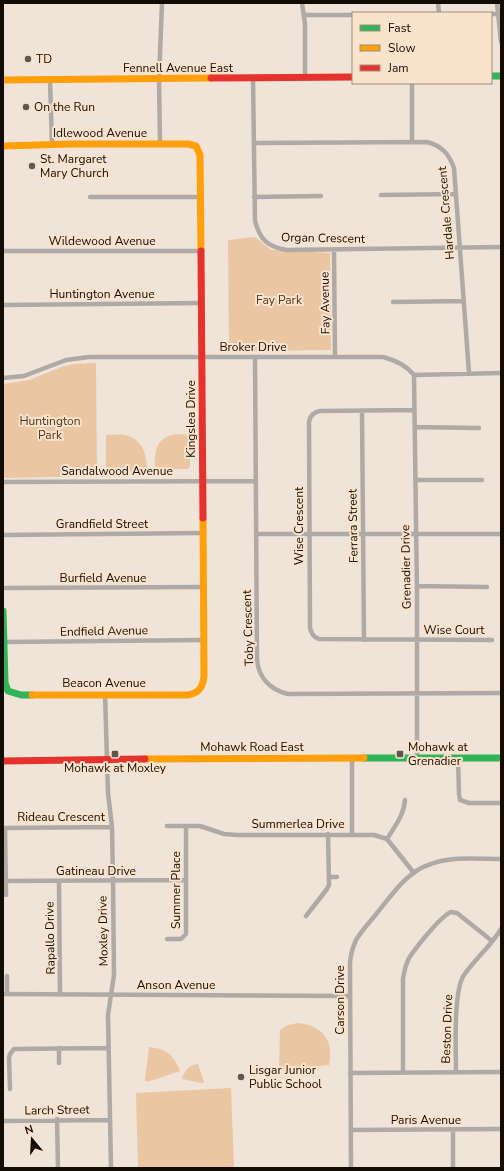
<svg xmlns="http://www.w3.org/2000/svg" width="504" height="1171" font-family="'Nunito Sans',sans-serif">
  <rect width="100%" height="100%" fill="#f0e3d8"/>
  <path fill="#eac6a3" d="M255,237l16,13 59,3 1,97 -102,1 -1,-111z
    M96,363l1,113 -91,2 -3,-3v-91l26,-4 35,-14 11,-2z
    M177,434l13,1v32l-3,2h-32c-1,-18 1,-32 22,-35z
    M106,435c6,0 13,-1 19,0 18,4 22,20 22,36l-39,1 -2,-3z
    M298,1023c25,3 36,17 31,42l-47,6 -3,-3 1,-38 8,-5z
    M149,1047c18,2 24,7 31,24l-33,11 -2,-2z
    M198,1064l6,18 -2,1 -20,-4c2,-8 7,-14 16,-15z
    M231,1088l3,80h-96l-2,-75z"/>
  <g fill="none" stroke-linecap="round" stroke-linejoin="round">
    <path stroke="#afaaa6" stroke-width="4.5" d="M302,3l3,21v54
      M438,3l1,10
      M497,3l4,39
      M491,14h7
      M304,15h49
      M253,78l2,143c5,18 12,26 32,29l214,-3
      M50,80l2,64
      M412,141v-58
      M254,143l173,-1c15,4 22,12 27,26l15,205
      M160,144l-1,-65 3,-76
      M381,195l75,-1
      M90,197h111
      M254,197l67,-1
      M334,250l1,107
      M3,251h198
      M393,302l71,-1
      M3,305l199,-2
      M255,357l2,302c1,18 13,31 31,35l213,-1
      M414,375l3,219v165
      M3,378l21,-2 42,-16 23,-3h294c12,3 23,8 31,18l87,-2
      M414,410l-94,1c-6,1 -10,5 -11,11l1,206c2,6 3,9 9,11l173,1
      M362,411l2,229
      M415,427l64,1
      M415,480h67
      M3,482l253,-1
      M257,534h244
      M3,535l199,-2
      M417,586l70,1
      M3,588l200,-1
      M4,642l199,-2
      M105,694l3,99 4,34 1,54 1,94 -6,40 3,153
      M352,758v76
      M458,758l1,36 1,6 9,3h32
      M167,826h33l24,8 13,1h137l13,4 27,34
      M387,839c8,-13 17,-24 18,-39
      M329,877h8
      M6,881l180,-1
      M59,881l1,113
      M6,895l-1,-67 107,-1
      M306,916l21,-27 2,-4 -1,-51
      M167,939h14l5,-5v-108
      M7,976v18
      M3,994l346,2
      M59,1063v-15
      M403,1072v-93c1,-7 3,-15 6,-21 8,-12 32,-42 42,-46l6,1 35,28
      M456,1072c0,-22 -3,-81 8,-97 11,-16 27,-29 37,-46
      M350,1073l151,-1
      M10,1089l-1,-31 1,-4 4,-5 95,-1
      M57,1119l1,49
      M3,1121l107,-1
      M351,1130l150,-1
      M453,1130v38
      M351,1168l-1,-204c0,-8 3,-17 6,-24 6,-10 14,-18 21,-27 15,-18 30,-42 54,-49 22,-8 47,-5 70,-5"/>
    <path stroke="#30b455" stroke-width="7" d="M491,76h10
      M3,611l2,72 3,8 13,4h11
      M364,758h137"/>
    <path stroke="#ff9f0a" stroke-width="7" d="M3,80l208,-2
      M3,146l68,-2h117l8,2 4,9 1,96
      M32,695h156c11,-2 15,-8 16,-19l-1,-158
      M145,759l219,-1"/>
    <path stroke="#e5322d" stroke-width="7" d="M211,78l142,-1
      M201,251l2,267
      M3,761l142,-2"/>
  </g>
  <g fill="#60574f" stroke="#fae3cd" stroke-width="1.5">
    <circle cx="28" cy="59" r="4"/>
    <circle cx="26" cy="107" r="4"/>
    <circle cx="32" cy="166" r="4"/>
    <rect x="111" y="750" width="8" height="8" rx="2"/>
    <rect x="396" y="750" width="8" height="8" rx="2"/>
    <circle cx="241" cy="1077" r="4"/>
  </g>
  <g text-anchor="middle" stroke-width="4" stroke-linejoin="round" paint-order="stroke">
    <g font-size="12" fill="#130c05" stroke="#fae3cd" text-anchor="start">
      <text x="36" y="63">TD</text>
      <text x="34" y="111">On the Run</text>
      <text x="40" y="163">St. Margaret<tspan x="40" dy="14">Mary Church</tspan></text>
      <text x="408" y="751">Mohawk at<tspan x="408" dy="14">Grenadier</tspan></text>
      <text x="115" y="772" text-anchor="middle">Mohawk at Moxley</text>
      <text x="249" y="1074">Lisgar Junior<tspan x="249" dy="14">Public School</tspan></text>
    </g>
    <g font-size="12" fill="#130c05" stroke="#fae3cd">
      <text x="178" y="72">Fennell Avenue East</text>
      <text x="100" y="137">Idlewood Avenue</text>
      <text transform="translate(446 213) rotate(-95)" y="4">Hardale Crescent</text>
      <text transform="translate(323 238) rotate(1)" y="4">Organ Crescent</text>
      <text x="102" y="245">Wildewood Avenue</text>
      <text x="102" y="298">Huntington Avenue</text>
      <text transform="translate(325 303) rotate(-91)" y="4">Fay Avenue</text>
      <text x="253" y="351">Broker Drive</text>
      <text transform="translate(191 419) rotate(-90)" y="4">Kingslea Drive</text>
      <text x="117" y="475">Sandalwood Avenue</text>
      <text x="102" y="528">Grandfield Street</text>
      <text transform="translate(299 526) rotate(-90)" y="4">Wise Crescent</text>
      <text transform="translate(353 526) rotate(-91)" y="4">Ferrara Street</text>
      <text transform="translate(406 567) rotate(-91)" y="4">Grenadier Drive</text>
      <text x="103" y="582">Burfield Avenue</text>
      <text transform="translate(248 628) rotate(-92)" y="4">Toby Crescent</text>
      <text x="454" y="634">Wise Court</text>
      <text transform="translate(104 631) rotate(-1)" y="4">Endfield Avenue</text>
      <text x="104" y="687">Beacon Avenue</text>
      <text x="252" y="751">Mohawk Road East</text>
      <text x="61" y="821">Rideau Crescent</text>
      <text x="298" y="828">Summerlea Drive</text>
      <text x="96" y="875">Gatineau Drive</text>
      <text transform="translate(176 890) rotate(-90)" y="4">Summer Place</text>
      <text transform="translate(103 931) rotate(-91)" y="4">Moxley Drive</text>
      <text transform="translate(50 938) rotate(-91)" y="4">Rapallo Drive</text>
      <text x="176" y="989">Anson Avenue</text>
      <text transform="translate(340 1000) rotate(-90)" y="4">Carson Drive</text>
      <text transform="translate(447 1029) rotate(-88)" y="4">Beston Drive</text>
      <text transform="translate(57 1110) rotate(-1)" y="4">Larch Street</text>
      <text x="426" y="1124">Paris Avenue</text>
    </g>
    <g font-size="12" fill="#50361a" stroke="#fae3cd">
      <text x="279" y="304">Fay Park</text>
      <text x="50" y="425">Huntington<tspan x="50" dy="14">Park</tspan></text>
    </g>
  </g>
  <rect width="504" height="1171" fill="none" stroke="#130c05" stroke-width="8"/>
  <rect x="352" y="12" width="140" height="72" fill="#fae3cd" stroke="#9e8d7d"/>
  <rect x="360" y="25" width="20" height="6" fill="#30b455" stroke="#9e8d7d"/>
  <text x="388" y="32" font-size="12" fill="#130c05">Fast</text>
  <rect x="360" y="45" width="20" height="6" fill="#ff9f0a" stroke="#9e8d7d"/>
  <text x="388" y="52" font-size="12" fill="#130c05">Slow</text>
  <rect x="360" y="65" width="20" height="6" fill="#e5322d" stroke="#9e8d7d"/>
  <text x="388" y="72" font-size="12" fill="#130c05">Jam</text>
  <g transform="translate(32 1139) rotate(342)" stroke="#fae3cd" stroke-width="3" paint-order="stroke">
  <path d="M0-3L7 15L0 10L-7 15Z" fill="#130c05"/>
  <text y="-6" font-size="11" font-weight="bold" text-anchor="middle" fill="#130c05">N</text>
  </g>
</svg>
